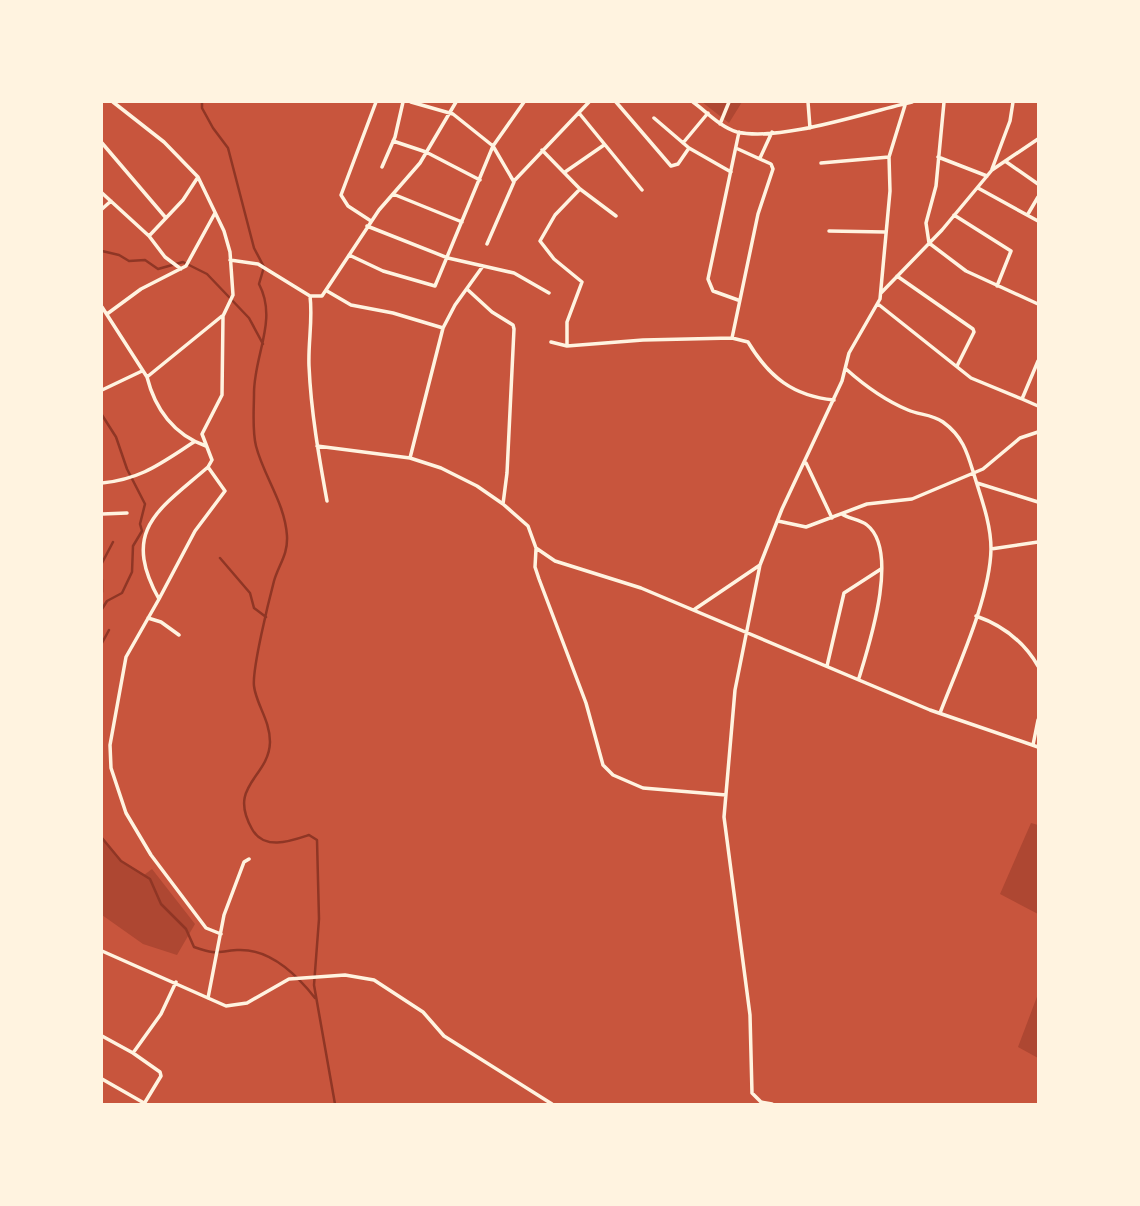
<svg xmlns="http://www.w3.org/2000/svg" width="1140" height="1206" font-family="Inter,sans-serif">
  <rect width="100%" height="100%" fill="#c8553d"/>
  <path fill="#ae4732" d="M702,102h40l-13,21z
    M1031,823l7,2v89l-38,-20z
    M102,838l19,23 23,14 8,-6 43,55 -18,31 -34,-11 -41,-29z
    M1038,994v64l-20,-11z"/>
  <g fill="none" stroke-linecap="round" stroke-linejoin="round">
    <path stroke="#8f3625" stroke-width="2.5" d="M202,102v6l11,20 15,20 26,100 10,19 -5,17c19,36 -5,71 -5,109 0,16 -2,37 2,53 8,31 29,57 31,90 1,19 -8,28 -13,45 -5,19 -22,88 -20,105 2,18 16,34 16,56 -1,36 -43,43 -18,87 12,22 39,12 57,6l8,5 2,79 -5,66 21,119
      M102,251l17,4 10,6 16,-1 13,9 25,-7 24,12 42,44 14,26
      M102,415l14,22 11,32 18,35 -5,20 2,7 -9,15 -1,26 -10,21 -15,8 -5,8
      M220,558l30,35 4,15 12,9
      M102,563l11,-21
      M102,580v12
      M102,643l7,-13
      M102,838l19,23 29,18 11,25 25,25 8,18c24,8 20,5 43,3 33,-2 60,25 78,48"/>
    <path stroke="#fff3e0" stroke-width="3.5" d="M113,102l51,40 34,35 26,54 6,21 3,43 -10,21 -1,79 -20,39 10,26 -4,7c-48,42 -88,62 -49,132l-33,58 -16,88 1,23 15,45 25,42 55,73 15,6
      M411,102l42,12 40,32 21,36 -27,62
      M616,102l55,64 7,-2 11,-16
      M693,102c14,10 27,25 44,30 44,10 130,-20 175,-30
      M808,102l2,26
      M944,102l-8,84 -10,37 3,20 37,28 72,33
      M579,113l63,77
      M654,118l35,30 42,24
      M720,124l9,-22
      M393,141l33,11 54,28
      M102,143l64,75
      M683,143l25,-30
      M542,150l38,39 36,27
      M938,157l49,19
      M760,158l12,-26
      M1005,161l33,23
      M821,163l68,-6
      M382,167l13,-30 8,-35
      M992,169l18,-48 3,-19
      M565,172l39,-27
      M514,181l75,-79
      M978,188l60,33
      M102,193l47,43 34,-36 15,-23
      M393,194l69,28
      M102,209l9,-8
      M1028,214l10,-17
      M954,215l57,36 -14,35
      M371,221l-23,-15 -7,-11 35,-93
      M367,226l81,32 66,15 35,20
      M829,231l56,1
      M149,236l16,21 16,12
      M349,255l34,16 52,15 58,-140 31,-44
      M230,260l28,4 52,32h12l57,-86 41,-47 36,-61
      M897,276l76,53 1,3 -17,34
      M468,290l24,22 21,13 1,4 -7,144 -4,31
      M327,291l24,14 42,8 50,15
      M881,293l61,-63 50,-60 46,-31
      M310,296c3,24 -2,46 -1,70 2,46 10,91 18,135
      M738,300l-25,-9 -5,-12 31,-147
      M878,304l93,74 51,21
      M102,307l45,70 75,-61
      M107,314l34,-25 45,-23 29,-53
      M732,338l16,4c21,35 45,54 86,58
      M551,342l16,4 76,-6 89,-2 26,-124 15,-45 -2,-5 -33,-15
      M567,346v-24l15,-40 -28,-23 -14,-18 15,-26 25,-26
      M1038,361l-16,38 16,7
      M846,369c19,17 38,31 62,41 11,5 24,4 35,12 22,16 25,34 33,59 7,22 15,45 15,68 -1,49 -33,117 -51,164
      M147,377c8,32 27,58 59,69
      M102,390l40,-19
      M317,446l93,12 31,10 36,18 26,18 25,22 8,22 19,13 86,27 289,122 108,37
      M410,458l33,-130 12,-23 28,-39
      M806,463l26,55
      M102,483c40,-4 59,-20 92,-41
      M977,483l61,19
      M102,514l25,-1
      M842,514c7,5 18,5 25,11 33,26 2,120 -8,153
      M778,521l28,6 61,-23 45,-5 71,-30 37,-31 18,-6
      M536,549l-1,18 4,12 47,124 17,62 10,10 30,13 83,7
      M991,549l47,-7
      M159,599l36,-68 30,-40 -17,-24
      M695,609l65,-44
      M976,616c26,9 48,26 62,50
      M148,618l13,4 18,13
      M827,666l17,-73 37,-24
      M1033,745l5,-25
      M102,951l124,55 21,-3 42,-24 56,-4 29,5 49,32 21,24 108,68
      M208,998l16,-83 20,-53 5,-3
      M102,1036l31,17 28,-39 15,-32
      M133,1053l27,19 1,4 -17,28
      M102,1079l42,24
      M772,1104l-11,-2 -9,-9 -2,-78 -26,-198 11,-127 25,-125 22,-56 60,-128 7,-28 31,-54 10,-108 -1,-34 17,-55"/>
  </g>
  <rect width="1140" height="1206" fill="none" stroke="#fff3e0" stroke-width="206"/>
</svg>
